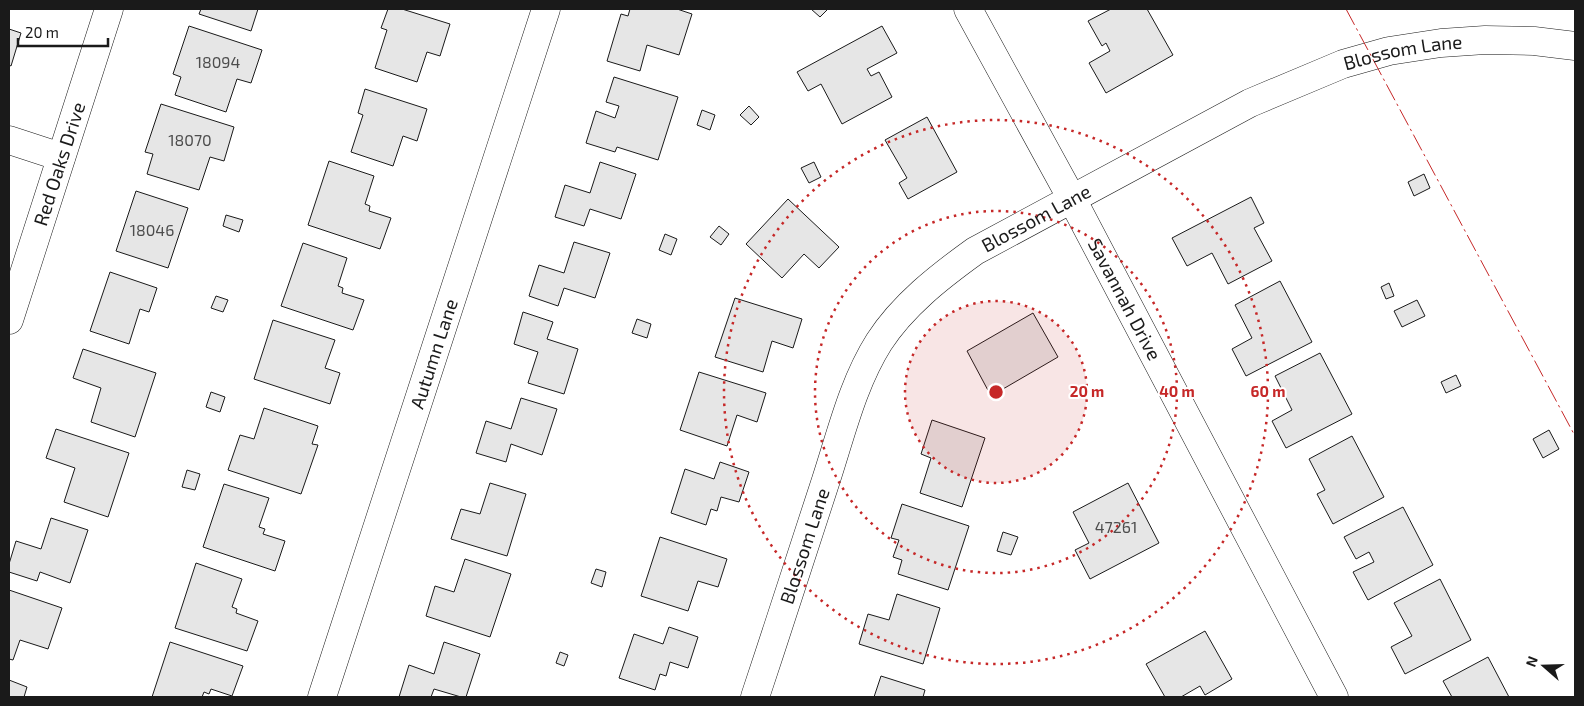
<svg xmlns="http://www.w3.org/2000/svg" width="1584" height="706" font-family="'Exo 2',sans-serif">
  <rect width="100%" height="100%" fill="#fff"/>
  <path fill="#e6e6e6" stroke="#1a1a1a" d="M201,9h57l-7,22 -52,-17z
    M388,9h14l48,15 -10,32 -13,-4 -10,30 -42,-14 12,-38 -6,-2z
    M630,9h47l15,5 -13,41 -32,-10 -7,26 -33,-10 14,-47 7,2z
    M811,9h17l-8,8z
    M1111,9h36l26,46 -67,38 -17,-30 21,-12 -4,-8 -4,3 -14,-25z
    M189,26l73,24 -11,33 -14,-4 -11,33 -51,-17 6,-18 -8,-3z
    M882,26l15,27 -30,16 4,7 8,-4 13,25 -50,27 -21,-40 -13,7 -11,-19z
    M9,29l12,4 -10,33 -2,-1z
    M614,77l64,20 -20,63 -41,-13 -2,5 -29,-9 10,-32 19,7 4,-12 -13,-4z
    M365,89l62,20 -10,32 -14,-5 -10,30 -42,-14 12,-37 -5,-2z
    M161,104l73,23 -10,34 -14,-4 -11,33 -52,-16 6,-20 -8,-2z
    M749,106l10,11 -8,8 -11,-10z
    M702,110l13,5 -5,15 -13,-5z
    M927,117l30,55 -49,27 -9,-16 8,-5 -22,-38z
    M329,161l45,15 -9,28 5,2 -1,5 22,7 -11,31 -72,-24z
    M600,162l36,12 -15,45 -31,-10 -6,17 -29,-9 10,-32 25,8z
    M814,162l7,15 -12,6 -8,-15z
    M1424,174l6,14 -16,8 -6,-14z
    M136,191l52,17 -20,60 -52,-17z
    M1251,197l13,26 -10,5 18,33 -44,23 -16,-31 -25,13 -15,-28z
    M788,199l51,48 -20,21 -15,-14 -22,24 -36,-34z
    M226,215l17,5 -4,12 -16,-6z
    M719,226l10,8 -8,11 -11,-8z
    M665,234l12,5 -6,16 -12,-5z
    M574,242l36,11 -15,45 -31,-10 -6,18 -29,-10 10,-31 25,8z
    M303,243l44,15 -9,28 5,2 -1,5 22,7 -11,30 -72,-24z
    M110,272l47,16 -8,24 -9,-3 -11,35 -39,-13z
    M1280,281l32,61 -66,34 -14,-27 20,-11 -17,-33z
    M1389,283l5,13 -8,3 -5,-12z
    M216,296l12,4 -5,12 -12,-4z
    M735,298l67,21 -9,29 -21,-7 -9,31 -48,-15z
    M1417,300l8,16 -23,11 -8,-16z
    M523,312l30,10 -6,17 31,10 -14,45 -36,-11 10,-31 -24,-8z
    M1033,313l25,44 -67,39 -24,-45z
    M637,319l14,5 -4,14 -15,-5z
    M273,320l62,20 -10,28 15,5 -10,31 -76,-25z
    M83,349l73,24 -21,64 -44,-15 10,-34 -28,-10z
    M1320,353l32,61 -66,34 -14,-27 20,-11 -17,-34z
    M699,372l67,21 -9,29 -20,-7 -10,31 -47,-16z
    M1456,375l5,11 -15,7 -5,-11z
    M211,392l14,5 -5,15 -14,-5z
    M521,398l36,11 -15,46 -31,-11 -5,18 -30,-9 10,-32 25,8z
    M264,408l54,18 -6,18 6,1 -17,49 -73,-24 12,-35 14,4z
    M932,420l53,18 -23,69 -42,-14 11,-35 -10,-4z
    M56,429l73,24 -21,64 -44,-15 11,-34 -29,-10z
    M1549,430l10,19 -16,9 -10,-19z
    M1352,436l32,61 -51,27 -16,-30 8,-4 -16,-31z
    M720,462l29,10 -10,30 -18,-5 -4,14 -6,-2 -5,16 -35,-12 14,-44 29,10z
    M187,470l13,4 -5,16 -13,-3z
    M490,483l36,11 -19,62 -56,-17 10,-30 19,5z
    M1128,483l31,60 -69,36 -15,-29 14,-7 -16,-31z
    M224,484l45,14 -10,29 6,2 -2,5 22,7 -10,30 -72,-24z
    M902,504l67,22 -21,64 -50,-16 4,-14 -9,-3 6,-17 -8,-2z
    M1403,507l30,58 -65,35 -15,-28 21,-10 -5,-10 -13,7 -12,-22z
    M51,518l37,12 -18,53 -30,-11 -3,9 -28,-9v-8l7,-23 25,8z
    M1003,532l15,5 -7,18 -14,-4z
    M660,537l67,22 -9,28 -20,-6 -10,30 -47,-15z
    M465,559l46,15 -21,63 -64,-21 9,-30 19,6z
    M196,563l46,16 -10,28 5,2 -1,4 22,8 -11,30 -72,-23z
    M596,569l10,3 -4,15 -11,-4z
    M1440,579l31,61 -66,34 -14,-27 21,-11 -18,-33z
    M9,590l53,18 -14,41 -28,-9 -7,20 -4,-1z
    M897,594l43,14 -17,56 -64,-20 9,-30 21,6z
    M669,627l29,10 -10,31 -18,-6 -4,14 -6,-2 -5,16 -36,-12 15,-44 29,10z
    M1205,631l27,48 -27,16 -5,-9 -19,11h-16l-19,-33z
    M170,642l73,24 -11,30 -21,-7 -2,5 -5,-2 -2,5h-50z
    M444,642l36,12 -14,43h-5l-27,-8 -3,8h-32l10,-32 25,9z
    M560,652l8,3 -4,11 -8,-3z
    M1488,657l21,40h-57l-9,-16z
    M881,676l44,14 -2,7h-49z
    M9,680l18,7 -3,10h-15z"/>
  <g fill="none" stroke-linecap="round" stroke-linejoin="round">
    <defs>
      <g id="street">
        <path id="s1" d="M968,9l104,190 262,498"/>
        <path d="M9,140l52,17"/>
        <path id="s2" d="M9,320l100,-311"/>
        <path id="s3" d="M322,697l224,-688"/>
        <path id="s4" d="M755,697c24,-72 47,-144 71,-217 15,-46 27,-97 53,-138 24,-37 60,-65 96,-91l275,-148 93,-39 46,-13 52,-8 44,-3 49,1 41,5"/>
      </g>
    </defs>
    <use href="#street" stroke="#1a1a1a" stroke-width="29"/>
    <use href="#street" stroke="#fff" stroke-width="28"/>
    <path stroke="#c62828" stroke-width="1" stroke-dasharray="18 4 2.5 4" stroke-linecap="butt" d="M1346,9l229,427"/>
  </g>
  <circle cx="996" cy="392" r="91" fill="#c62828" fill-opacity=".12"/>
  <g fill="none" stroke="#c62828" stroke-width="2.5" stroke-dasharray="2.5 5">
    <circle cx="996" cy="392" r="91"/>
    <circle cx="996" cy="392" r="181"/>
    <circle cx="996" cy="392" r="272"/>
  </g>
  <g text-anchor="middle" stroke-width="4" stroke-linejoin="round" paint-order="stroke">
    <g font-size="16" fill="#4d4d4d">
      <text x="218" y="68">18094</text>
      <text x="190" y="146">18070</text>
      <text x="152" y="236">18046</text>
      <text x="1116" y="533">47261</text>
    </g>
    <g font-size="19" fill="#1a1a1a" stroke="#fff">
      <text dy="7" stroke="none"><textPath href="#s4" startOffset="984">Blossom Lane</textPath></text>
      <text dy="7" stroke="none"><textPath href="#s2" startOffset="164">Red Oaks Drive</textPath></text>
      <text dy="7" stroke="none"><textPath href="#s4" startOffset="579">Blossom Lane</textPath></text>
      <text dy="7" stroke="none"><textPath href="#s1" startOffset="330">Savannah Drive</textPath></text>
      <text dy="7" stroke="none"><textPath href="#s3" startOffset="361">Autumn Lane</textPath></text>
      <text dy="7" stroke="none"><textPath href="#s4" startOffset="159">Blossom Lane</textPath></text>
    </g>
  </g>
  <circle cx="996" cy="392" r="8" fill="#c62828" stroke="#fff" stroke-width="2.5"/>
  <g font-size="15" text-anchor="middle" font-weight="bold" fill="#c62828" stroke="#fff" stroke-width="4" stroke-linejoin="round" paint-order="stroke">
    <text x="1087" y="397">20 m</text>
    <text x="1177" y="397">40 m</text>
    <text x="1268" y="397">60 m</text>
  </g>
  <rect width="1584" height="706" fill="none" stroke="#1a1a1a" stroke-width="20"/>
  <g transform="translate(1544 666) rotate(290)" stroke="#ffffff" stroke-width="4" paint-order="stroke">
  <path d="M0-4L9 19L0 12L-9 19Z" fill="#1a1a1a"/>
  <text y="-8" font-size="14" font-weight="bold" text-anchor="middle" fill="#1a1a1a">N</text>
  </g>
  <path d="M18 38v8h90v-8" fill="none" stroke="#1a1a1a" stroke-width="2.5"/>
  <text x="25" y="38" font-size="15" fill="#1a1a1a" stroke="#ffffff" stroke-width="4" paint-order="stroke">20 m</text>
</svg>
